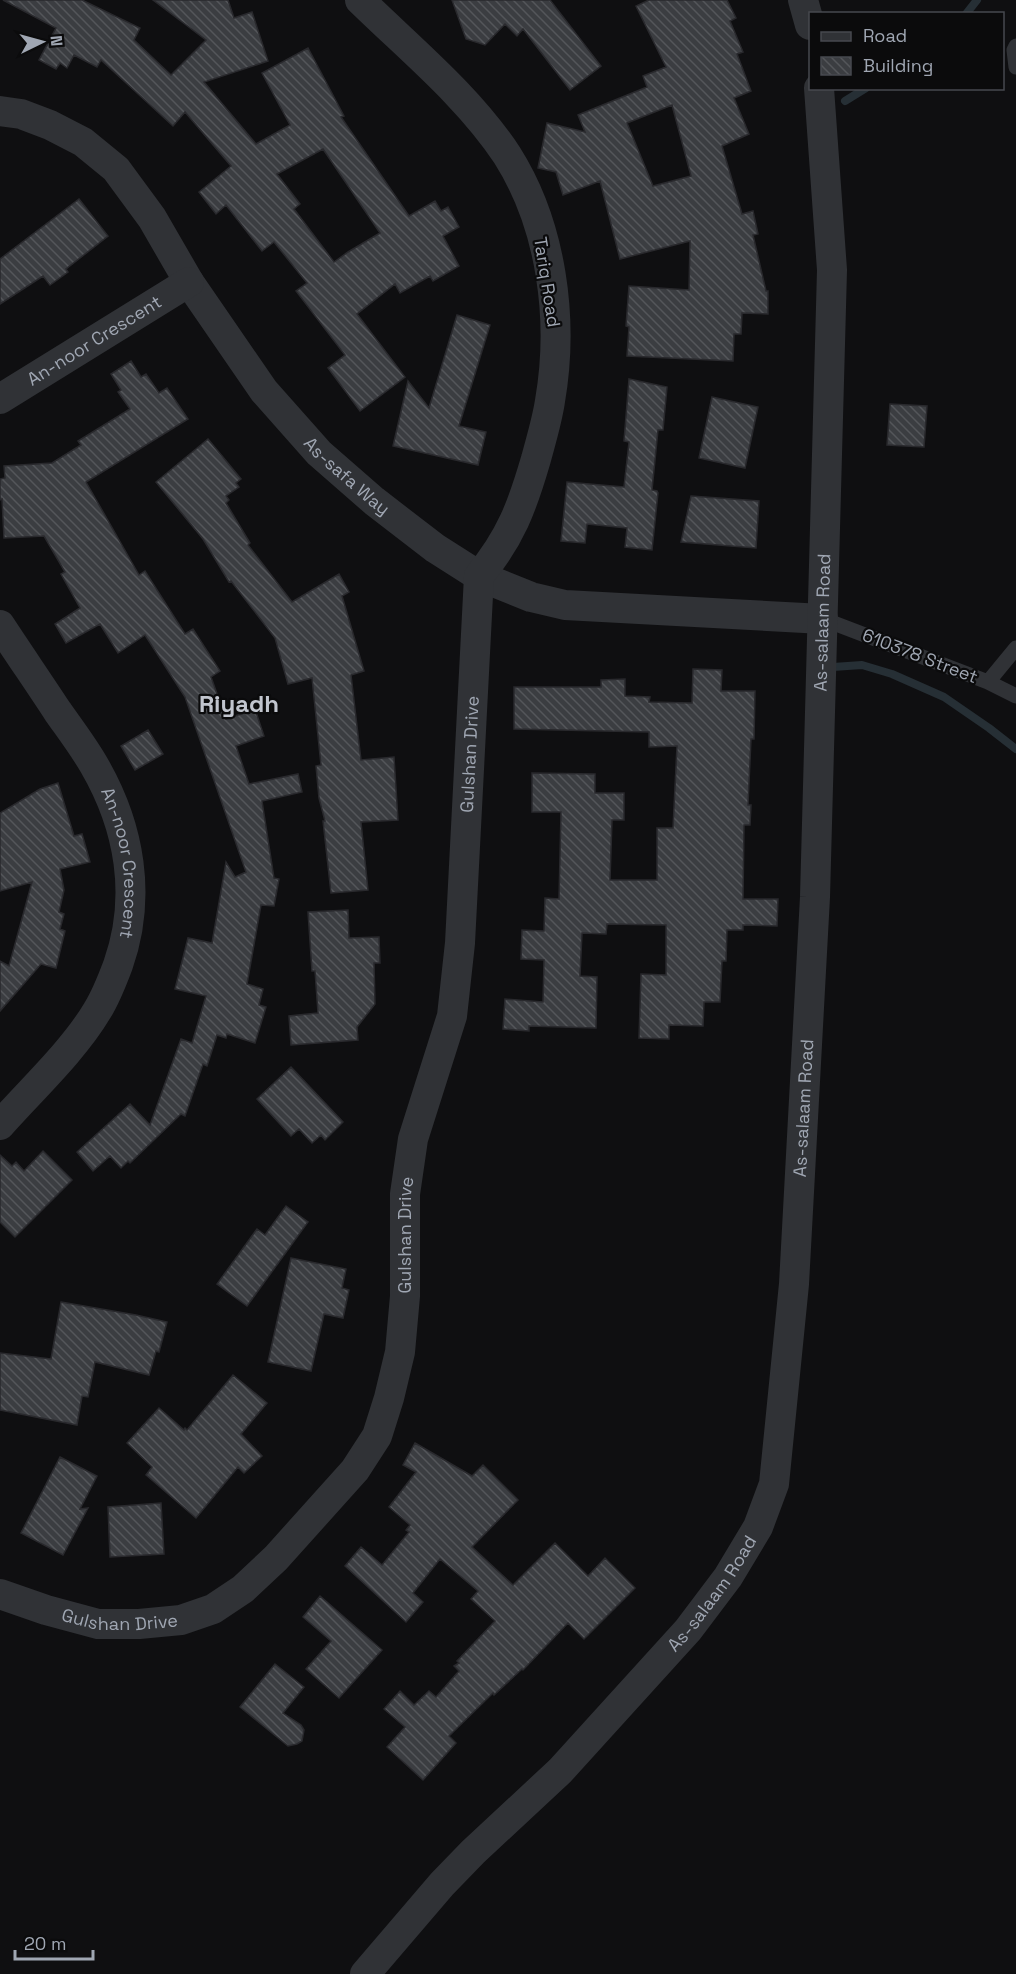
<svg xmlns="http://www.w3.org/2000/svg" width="1016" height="1974" font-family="'Space Grotesk',sans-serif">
  <defs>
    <pattern id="building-back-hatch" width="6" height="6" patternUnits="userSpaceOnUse" patternTransform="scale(1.5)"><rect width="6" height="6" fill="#3b3d41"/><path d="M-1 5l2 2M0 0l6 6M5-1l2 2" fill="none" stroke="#54565a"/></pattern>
  </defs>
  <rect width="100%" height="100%" fill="#0f0f11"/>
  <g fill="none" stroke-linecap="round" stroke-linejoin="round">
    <path stroke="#262f35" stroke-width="8" d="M966,14l11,-14
      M845,101l21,-13
      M833,667l29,-2 30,9 52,23 45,31 27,21"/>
  </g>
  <path fill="url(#building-back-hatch)" stroke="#29292d" stroke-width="1.5" fill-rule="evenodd" d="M3,0h79l58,28 -6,12 37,35 35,-35 -53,-40h75l6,18 18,-6 16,49 -64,21 52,62 34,-19 -28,-52 46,-25 36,68 -3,1 68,99 26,-15 6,10 7,-4 11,20 -16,9 16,30 -26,15 -3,-5 -30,17 -5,-9 -38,30 48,63 -45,34 -32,-43 17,-13 -49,-64 11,-8 -33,-41 -12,9 -36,-46 -10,9 -17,-22 32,-26 -46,-54 -12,14 -72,-66 -4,7 -23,-12 -7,13 -7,-5 -4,6 -17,-9 17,-32zM323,149l57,84 -32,19 -14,10 -40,-53 6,-5 -23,-30z
    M452,0h98l51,66 -31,24 -47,-61 -6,7 -12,-12 -20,21 -19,-6z
    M649,0h78l9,18 -6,3 13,31 -6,2 14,37 -17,7 15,36 -27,12 20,68 11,-3 5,23 -5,1 13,56h2v23l-26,-1 -1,21h-7l-1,27 -106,-5 2,-29 -3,-1 3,-40 60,4 1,-49 -70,18 -20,-78 -37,14 -7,-23 -18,-4 9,-45 38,9 -7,-17 69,-28 -4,-11 23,-9 -30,-61zM672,105l19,71 -38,10 -26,-63z
    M79,199l29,37 -42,33 2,3 -18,13 -7,-9 -43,28v-45z
    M457,315l33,10 -31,101 27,6 -8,33 -85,-19 15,-65 21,27z
    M131,361l10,16 5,-3 13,19 8,-5 21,31 -102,63 53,93 6,-4 40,63 8,-5 27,42 -9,6 15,42 21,-7h9l8,24 -28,10 13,38 49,-10 4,18 -40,9 12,77 5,1 -5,27 -13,-1 -14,79 16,5 -4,16 7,2 -11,36 -28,-9 -1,4 -9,-3 -10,31 -4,-2 -18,52 -4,-2 -51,49 -2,-2 -7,7 -11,-12 -17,15 -16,-19 53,-48 20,21 31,-86 11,4 14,-47 -31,-7 13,-51 24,5 14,-81 9,15 11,-5 -61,-175 -40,-62 -27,18 -18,-29 -34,19 -11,-19 25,-16 -19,-34 4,-2 -21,-36 -40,2 -2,-39 -2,1v-21l5,-1 -1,-12 48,-3 29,-18 -3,-4 52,-32 -12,-17 3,-2 -10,-16z
    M629,379l38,8 -4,43h-5l-6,60 5,1 1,2 -6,57 -27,-3 2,-19 -40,-4 -2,19 -24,-2 6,-59 57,5 5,-45 -5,-1z
    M712,397l46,10 -13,61 -46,-10z
    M890,404l37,2 -3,41 -37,-2z
    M208,439l33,40 -5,4 3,4 -13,9 3,4 -3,3 24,40 -2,2 44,57 47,-28 10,18 -7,4 22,75 -13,4 10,85 33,-3 4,63 -37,2 7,68 -37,3 -8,-72h2l-6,-23 -3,-32 5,-1 -9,-87 -24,6 -13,-46 -44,-57 -2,1 -26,-43 -47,-57z
    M691,496l68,5 -3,47 -75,-6z
    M693,669l29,1 -1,21h34l-1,48h-3l-3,66h3l-1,20h-6l-1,74h35l-1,27 -34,-1v5h-16l-1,31h-4l-2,41h-16l-1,24 -34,-1v14l-30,-1 2,-64 25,1v-50l-59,-1 -1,10 -24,-1 -2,43 17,1 -1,51 -67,-2v5l-26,-2 2,-30 38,3 1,-42 -23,-1 1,-29 22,1 1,-33 14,1 2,-87h-29v-39l63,1v19h29v27h-12l-2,60h47v-52h16l4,-82 -28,1v-15l-135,-3v-42h87v-7l24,-1v17l25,1 -1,5 43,1z
    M148,730l15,24 -28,16 -14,-24z
    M58,783l16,53 8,-2 8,28 -30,7 4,21 -5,22 5,2 -4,15 5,2 -9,37 -15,-4 -41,47v-50l9,5 23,-84 -32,9v-78l40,-24z
    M348,910l1,28 30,-1 1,26h-6l1,41 -18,23 1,13 -67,5 -2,-29 29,-3 -3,-42h-3l-4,-59z
    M291,1067l52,55 -18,18 -4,-5 -9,8 -13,-14 -8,7 -34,-37z
    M43,1151l29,29 -57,57 -15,-15v-67l12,11 4,-4 8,9z
    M286,1206l22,16 -61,84 -30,-22 40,-55 8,6z
    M291,1258l55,11 -4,19 7,2 -6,28 -19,-4 -13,57 -43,-9z
    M61,1302l75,13 31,7 -8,30 -3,-1 -7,24 -54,-13 -7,35 -6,-1 -5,29 -77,-15v-57l51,6z
    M233,1375l34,28 -26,31 21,22 -18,17 -6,-6 -42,51 -50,-43 6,-8 -25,-24 32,-35 25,22 1,-2 2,2z
    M415,1443l57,33 11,-11 35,35 -46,47 41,38 42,-42 33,33 17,-18 30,30 -51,51 -16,-16 -45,47 -1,-1 -28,26 -1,-2 -44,43 7,7 -33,37 -36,-33 18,-20 -21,-18 16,-18 14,14 15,-14 7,6 23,-26 -5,-5 5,-3 -2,-2 38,-40 -24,-22 7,-8 -38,-32 -27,34 10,9 -17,20 -61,-56 16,-19 21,18 27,-33 -3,-2 4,-5 -21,-18 27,-35 -13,-7z
    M60,1457l37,19 -17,33 8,-1 -25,47 -42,-22z
    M161,1503l3,51 -54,3 -2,-50z
    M320,1596l62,54 -43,48 -33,-29 25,-28 -28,-24z
    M275,1664l29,23 -21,26 18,12 3,5 -2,11 -5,3 -9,2 -48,-39z"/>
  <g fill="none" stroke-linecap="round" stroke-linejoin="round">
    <path stroke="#303236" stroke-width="15" d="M1016,46l-2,4 2,17
      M823,619l165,63 28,14
      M988,682l28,-34"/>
    <g stroke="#303236" stroke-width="30">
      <path d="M803,0l7,25"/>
      <path id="s1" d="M0,111l21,3 29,11 33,17 33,27 36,49 37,64 75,109 55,62 55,48 61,47 44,28 52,21 34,8 258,14"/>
      <path id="s2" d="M0,399l189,-117"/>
      <path id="s3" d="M0,625c19,29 39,58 58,87 12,17 25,34 36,53 36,62 48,132 24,200 -6,16 -12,32 -21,46 -23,39 -66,79 -97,114"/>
      <path id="s4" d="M0,1594l46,16 52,14h41l42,-4 32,-11 30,-20 33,-31 79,-88 22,-34 12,-38 11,-46 5,-56v-102l8,-55 39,-123 8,-73 19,-367c32,-39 43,-69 57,-117 5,-19 11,-38 14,-58 14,-81 2,-175 -43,-246 -39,-59 -97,-106 -147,-155"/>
      <path id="s5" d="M365,1974l77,-90 31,-32 87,-81 128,-141 40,-53 30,-50 16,-43 20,-200 21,-387 17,-627 -13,-182"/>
    </g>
  </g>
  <g text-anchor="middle" stroke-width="4.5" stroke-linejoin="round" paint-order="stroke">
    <g font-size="18" fill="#a0a7b3" stroke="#0b0b0c">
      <text transform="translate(547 282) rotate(81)" y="6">Tariq Road</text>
      <text dy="6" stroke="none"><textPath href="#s2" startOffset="111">An-noor Crescent</textPath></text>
      <text dy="6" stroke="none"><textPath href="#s1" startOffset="518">As-safa Way</textPath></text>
      <text dy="6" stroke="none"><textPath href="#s5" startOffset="1506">As-salaam Road</textPath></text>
      <text transform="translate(920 656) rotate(21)" y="6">610378 Street</text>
      <text dy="6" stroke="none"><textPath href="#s4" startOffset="1152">Gulshan Drive</textPath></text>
      <text dy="6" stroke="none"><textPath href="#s3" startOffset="272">An-noor Crescent</textPath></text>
      <text dy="6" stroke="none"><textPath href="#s5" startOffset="1020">As-salaam Road</textPath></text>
      <text dy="6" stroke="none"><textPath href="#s4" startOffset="664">Gulshan Drive</textPath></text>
      <text dy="6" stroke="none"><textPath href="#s5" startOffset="516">As-salaam Road</textPath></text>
      <text dy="6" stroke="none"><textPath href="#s4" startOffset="124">Gulshan Drive</textPath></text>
    </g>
    <g font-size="24" font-weight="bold" fill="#c1c5ce" stroke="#0b0b0c">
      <text x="239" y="712">Riyadh</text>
    </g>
  </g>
  <rect x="809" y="12" width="195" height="78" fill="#0b0b0c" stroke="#47494f" stroke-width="1.5"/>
  <rect x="821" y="32" width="30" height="9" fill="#303236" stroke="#47494f" stroke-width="1.5"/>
  <text x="863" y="42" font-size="18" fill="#a0a7b3">Road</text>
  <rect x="821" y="57" width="30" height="18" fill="url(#building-back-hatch)" stroke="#47494f" stroke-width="1.5"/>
  <text x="863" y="72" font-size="18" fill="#a0a7b3">Building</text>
  <g transform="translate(42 42) rotate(85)" stroke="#0b0b0c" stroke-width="4.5" paint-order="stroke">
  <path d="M0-4.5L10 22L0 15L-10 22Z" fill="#a0a7b3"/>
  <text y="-9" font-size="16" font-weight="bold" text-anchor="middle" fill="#a0a7b3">N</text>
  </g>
  <path d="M15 1950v9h78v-9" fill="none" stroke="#a0a7b3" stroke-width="3"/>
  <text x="24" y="1950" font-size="18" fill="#a0a7b3" stroke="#0b0b0c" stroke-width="4.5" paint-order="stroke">20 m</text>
</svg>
